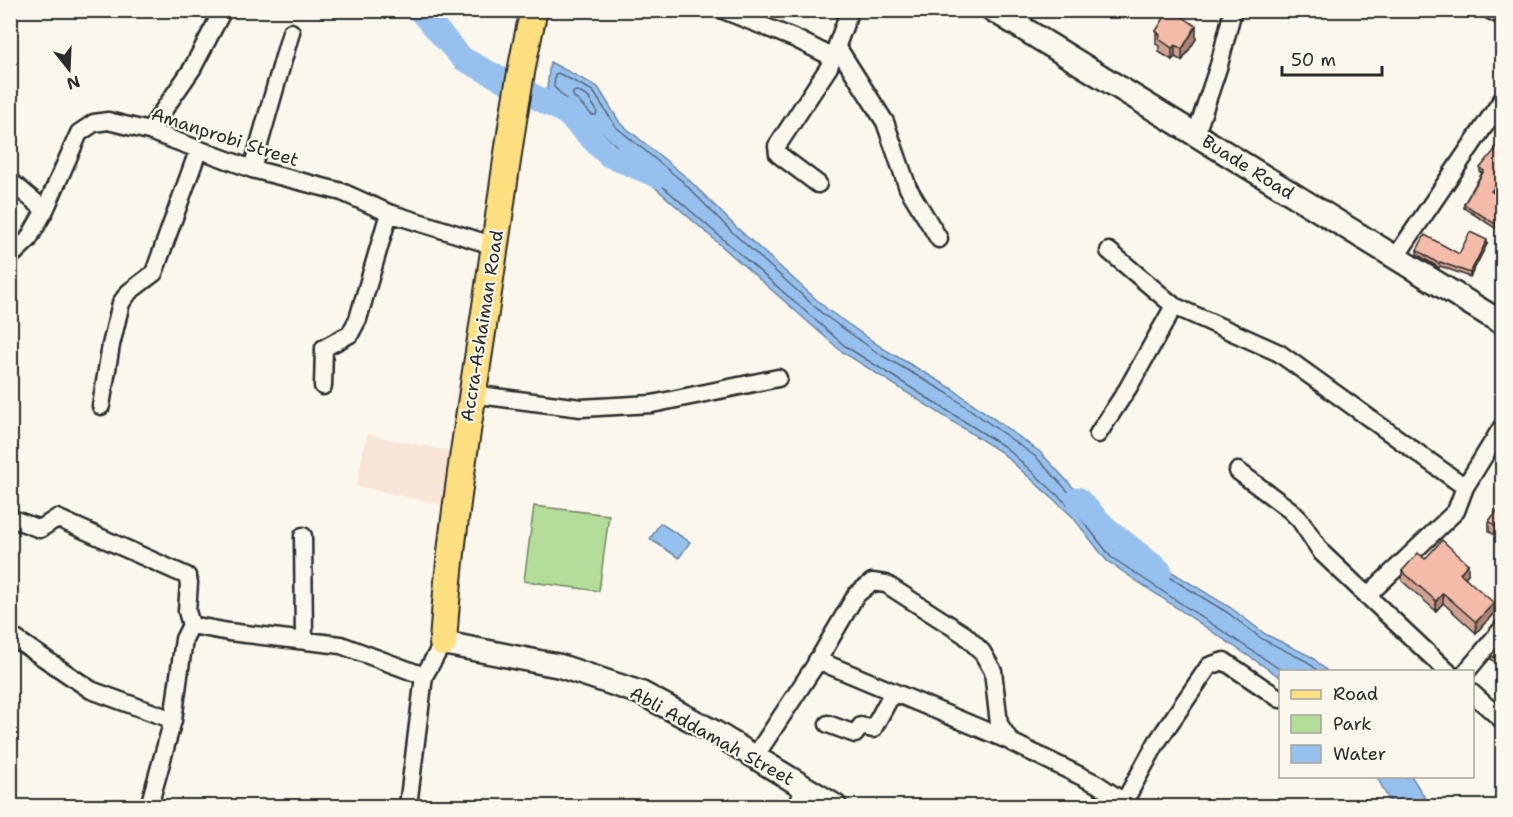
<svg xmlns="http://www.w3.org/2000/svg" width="1513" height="817" font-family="'Shantell Sans',sans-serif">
  <rect width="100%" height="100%" fill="#fbf7ec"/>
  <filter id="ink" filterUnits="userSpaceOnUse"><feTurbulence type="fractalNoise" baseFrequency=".0167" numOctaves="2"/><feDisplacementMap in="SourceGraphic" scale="12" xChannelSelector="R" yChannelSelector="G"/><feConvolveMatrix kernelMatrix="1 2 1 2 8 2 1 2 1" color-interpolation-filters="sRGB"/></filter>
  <g filter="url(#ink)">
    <path fill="#f9e5d8" d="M367,434l87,18 -11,53 -87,-19z"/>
    <path fill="#b4dd99" stroke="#708462" stroke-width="1.5" d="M534,506l75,9 -10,76 -75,-10z"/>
    <path fill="#96c1ef" stroke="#6b85a1" stroke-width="1.5" d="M550,62l48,25 22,36 66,54 50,50 92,83 56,39 67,39 89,64 43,46 35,47 26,10 87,53 34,26 47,23 15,14 -47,1v5l-173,-116 -35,-45 -71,-64 -160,-101 -258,-227 -36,-35z
      M660,523l30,19 -11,16 -29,-19z
      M1377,777h35l18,29h-38z"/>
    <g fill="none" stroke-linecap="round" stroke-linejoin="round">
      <path stroke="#566779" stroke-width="1.5" d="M577,91l11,6 9,14 -1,4h-4l-19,-19v-4z
        M1284,672l-173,-115 -35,-45 -71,-65 -160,-101 -258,-226 -33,-33 1,-13 3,-1 35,18 23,36 66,54 50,51 92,83 57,40 66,38 89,64 42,45 36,47 27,11 87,53 34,26 46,23 11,10"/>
      <path stroke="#96c1ef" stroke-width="24" d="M419,10l44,49 103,54 42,42 49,21
        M1078,499l28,29 54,43"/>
      <defs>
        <path id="street" d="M723,10l73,29 38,19
          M1490,10l12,6
          M1019,26l7,-16
          M838,48l47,74 23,66 31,51
          M149,131l43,-62 31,-59
          M1196,134l23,-69 14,-55
          M252,169l39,-137
          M10,181l35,29
          M818,184l-40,-30 -1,-8 52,-79 21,-57
          M1109,251l65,55 105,47 186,134
          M10,257l18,-17 17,-30 34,-77 15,-10 14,-2 41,10 103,38 90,23 47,21 106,33
          M1395,258l107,-158
          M323,386l1,-38 26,-14 8,-15 31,-106
          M471,394l110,14 71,-4 126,-26
          M101,406l10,-61 10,-42 8,-11 25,-19 44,-122
          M1098,434l30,-46 46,-82
          M1238,471l52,39 10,10 22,33 126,119
          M10,518l30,11 17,-11 130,58 2,7 -2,28 4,14
          M303,536l1,103
          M1367,596l89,-85 9,-24 37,-60
          M10,635l81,55 82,30
          M817,660l193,81
          M1466,672l36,-43
          M1472,693l30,27
          M828,724l27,10 6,-8 12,3 20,-37
          M754,758l60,-91 42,-72 16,-13 14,2 79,51 17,17 11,19 6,53 12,18 86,42 33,22
          M1124,802l33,-60 52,-76 15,-5 56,38
          M149,806l24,-86 11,-81 7,-14 38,7 112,13 83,31
          M408,806l16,-130 19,-33
          M798,806l6,-20"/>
        <path id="secondary" d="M993,10l509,313
          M443,643l117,23 81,27 73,39 121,74"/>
        <path id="primary" d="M443,643c8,-127 31,-252 49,-378 13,-85 22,-171 42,-255"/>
      </defs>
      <use href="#street" stroke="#2b2b2b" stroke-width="21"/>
      <use href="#secondary" stroke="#2b2b2b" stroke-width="27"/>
      <use href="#primary" stroke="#2b2b2b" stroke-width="30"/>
      <use href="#street" stroke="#fbf7ec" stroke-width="16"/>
      <use href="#secondary" stroke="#fbf7ec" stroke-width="22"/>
      <use href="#primary" stroke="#fddf80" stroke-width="26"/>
    </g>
    <path fill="#d2a290" stroke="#2b2b2b" stroke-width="1.5" d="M1156,31l40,8 -14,22 -7,-4 -3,3 -13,-8v-6l-3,-2z
      M1503,142v38l-10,13 10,7v27l-5,-4 -3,5 -31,-20v-4l18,-31 -2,-1v-4z
      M1487,244l-17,33 -30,-11 -1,2 -22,-14v-4l42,4z
      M1503,503v38l-14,-10v-10z
      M1425,559l43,15 -3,3 29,36 -18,20 -33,-30 -7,8 -34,-30v-10z
      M1503,577v12l-2,-2v-8z
      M1503,641v26l-12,-8v-4z"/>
    <path fill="#ab8476" stroke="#2b2b2b" stroke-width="1.5" d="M1196,26v13l-14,22v-12z
      M1175,45v12l-3,3v-12z
      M1503,176v4l-12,15v-4z
      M1487,240v4l-17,33v-4z
      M1468,564v10l-8,9v-10z
      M1443,593v10l-7,8v-10z
      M1494,603v10l-18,20v-11z"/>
    <path fill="#f4bca8" stroke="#2b2b2b" stroke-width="1.5" d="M1169,10h3l24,16 -14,23 -7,-4 -3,3 -13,-9 1,-4 -4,-4z
      M1502,141l1,35 -12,15 12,9v23l-5,-4 -3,5 -31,-20 20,-33 -4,-3z
      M1470,232l17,8 -17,33 -30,-11 -1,2 -22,-14 8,-15 34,19z
      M1503,503v28l-14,-10z
      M1442,540l26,24 -8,9 34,30 -18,19 -33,-29 -7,8 -34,-30 16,-18 7,6z
      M1503,641v22l-12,-8z"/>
  </g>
  <g text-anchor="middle" stroke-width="4.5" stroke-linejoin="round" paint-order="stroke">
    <g font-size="18" fill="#2b2b2b" stroke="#fbf7ec">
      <text transform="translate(225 137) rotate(18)" y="6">Amanprobi Street</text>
      <text transform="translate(1248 167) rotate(32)" y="6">Buade Road</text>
      <text transform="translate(482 326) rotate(-81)" y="6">Accra-Ashaiman Road</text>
      <text transform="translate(712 736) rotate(29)" y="6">Abli Addamah Street</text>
    </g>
  </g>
  <rect width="1513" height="817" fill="none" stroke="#fbf7ec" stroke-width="36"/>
  <rect x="18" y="18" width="1477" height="781" fill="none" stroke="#2b2b2b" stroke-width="2" filter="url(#ink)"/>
  <rect x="1279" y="670" width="195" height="108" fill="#fbf7ec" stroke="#a8a59f" stroke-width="1.5"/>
  <rect x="1291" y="690" width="30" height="9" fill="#fddf80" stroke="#a8a59f" stroke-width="1.5"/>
  <text x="1333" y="700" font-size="18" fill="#2b2b2b">Road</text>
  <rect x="1291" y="715" width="30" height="18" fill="#b4dd99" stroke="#a8a59f" stroke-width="1.5"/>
  <text x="1333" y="730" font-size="18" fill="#2b2b2b">Park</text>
  <rect x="1291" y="745" width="30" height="18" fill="#96c1ef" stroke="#a8a59f" stroke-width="1.5"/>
  <text x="1333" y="760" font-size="18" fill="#2b2b2b">Water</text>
  <g transform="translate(69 69) rotate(162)" stroke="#fbf7ec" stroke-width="4.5" paint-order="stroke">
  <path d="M0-4.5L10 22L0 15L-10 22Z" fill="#2b2b2b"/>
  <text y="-9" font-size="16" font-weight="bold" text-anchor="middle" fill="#2b2b2b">N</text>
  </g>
  <path d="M1282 66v9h100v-9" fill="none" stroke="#2b2b2b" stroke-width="3"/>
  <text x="1291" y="66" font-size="18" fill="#2b2b2b" stroke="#fbf7ec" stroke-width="4.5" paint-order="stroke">50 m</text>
</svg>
